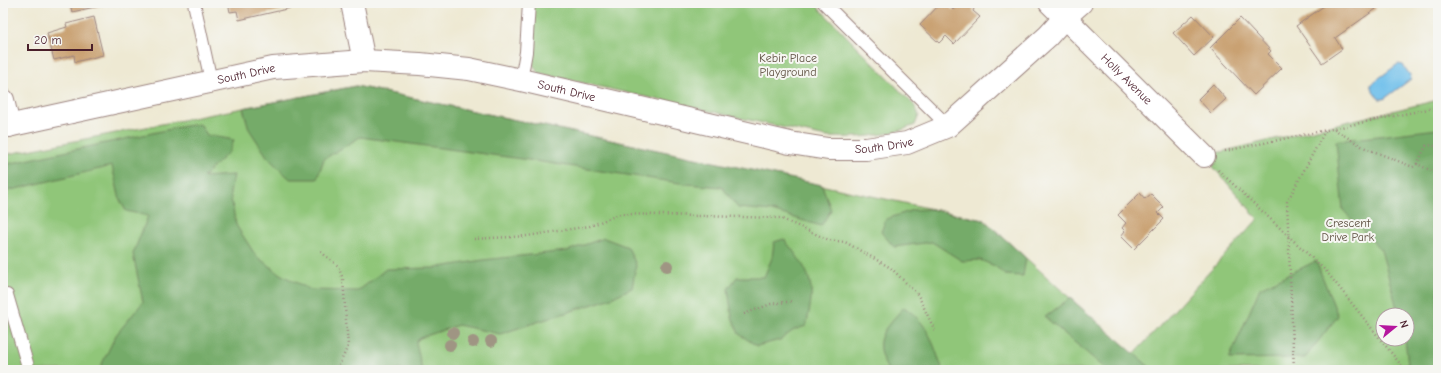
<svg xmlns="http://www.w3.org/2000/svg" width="1441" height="373" font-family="'Comic Neue',sans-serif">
  <rect width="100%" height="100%" fill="#f6f6f2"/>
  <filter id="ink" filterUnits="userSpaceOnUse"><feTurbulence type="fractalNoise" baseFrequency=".025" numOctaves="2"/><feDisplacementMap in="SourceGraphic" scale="8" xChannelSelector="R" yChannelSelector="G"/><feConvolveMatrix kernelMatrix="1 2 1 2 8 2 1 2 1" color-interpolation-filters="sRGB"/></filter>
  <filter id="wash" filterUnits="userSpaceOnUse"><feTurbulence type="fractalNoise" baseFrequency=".012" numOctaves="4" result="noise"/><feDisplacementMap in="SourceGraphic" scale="16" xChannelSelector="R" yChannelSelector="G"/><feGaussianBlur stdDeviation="0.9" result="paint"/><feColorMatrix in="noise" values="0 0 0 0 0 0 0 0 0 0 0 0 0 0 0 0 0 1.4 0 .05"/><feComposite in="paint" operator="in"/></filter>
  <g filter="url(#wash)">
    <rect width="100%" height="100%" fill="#eee9d3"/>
    <path fill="#90c679" stroke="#6d7252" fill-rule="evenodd" d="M529,3h285l100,102 5,10 -4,10c-29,12 -59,13 -89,12l-288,-64 -12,-21z
      M356,86l628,134 149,135 125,-136 -54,-63 234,-56v270h-1435v-215zM1383,315h24v24h-24z"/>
    <path fill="#74ab69" stroke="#5f654a" d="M356,86l466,99 9,25 -10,16 -49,-15 -34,-3 -16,-21 -36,-3 -157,-24 -169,-23 -36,22 -7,20h-27l-22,-21 -19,-29 -6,-21z
      M200,124l7,11 27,5 -5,12 -26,25 31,-2 -4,18 6,32 20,31 24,18 31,16 47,1 28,-22 48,-1 49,-8 84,-9 37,-13 24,9 8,18 -4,23 -23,11 -109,35 -42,-9 -38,13 -4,4 6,28h-323l17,-35 27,-33 -10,-48 15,-38 -22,-5 -6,-11 -8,-34 -109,26v-27l182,-39z
      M1438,129v241h-50l20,-6 -3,-25h2v-24h-8l-18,-65 -38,-40 -7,-69z
      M930,209l54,11 42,38 -3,18 -18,-1 -10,-9 -15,-6 -18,1 -30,-19 -38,5 -13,-15 5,-13 27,-9z
      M784,239c27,35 33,43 22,87l-12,4 -14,10 -23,6 -18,-12 -7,-17 -4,-28 9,-12h27l8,-19 2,-16z
      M1316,261l22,55 -33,42 -76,1 31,-71z
      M1070,298l83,72h-46l-62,-53z
      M904,307c26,18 28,35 39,63h-55c-18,-31 -4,-40 16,-63z"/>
    <path fill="#70c0eb" stroke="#5d708b" d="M1398,64l5,1 7,10 1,4 -27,20h-5l-8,-11v-4z"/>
    <g id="blocks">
      <path fill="#c9a172" d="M70,3h34v2l-32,7z
        M228,3h62l1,5 -52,12 -2,-9 -7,1z
        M941,3h5l7,7 6,-7h10l5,6 -1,2 7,6 -26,27 -8,-8 -7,7 -19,-18z
        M1328,3h44l4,6 -41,29 7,11 -20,14 -26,-37z
        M1193,15l21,22 -20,19 -21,-23z
        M94,17l9,38 -28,7 -1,-7 -20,5 -7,-27 20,-6 -1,-3z
        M1240,18l31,33 -3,3 14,14 -28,27 -44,-47z
        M1213,84l13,15 -15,14 -13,-14z
        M1140,193l5,6 6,-5 13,13 -6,6 6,6 -30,30 -13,-13 4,-5 -3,-3 4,-5 -8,-8z"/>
    </g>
  </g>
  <g filter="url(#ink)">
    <use href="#blocks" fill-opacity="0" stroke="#9c847f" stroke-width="1"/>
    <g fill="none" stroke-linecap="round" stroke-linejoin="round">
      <defs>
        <path id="service" d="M194,3l17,78
          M824,3l124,123
          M521,80l5,-28 3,-49
          M7,295l22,75"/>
        <g id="minor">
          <path d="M352,3l12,58"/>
          <path id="s1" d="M1050,3l154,153"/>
          <path d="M3,100l6,26"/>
          <path id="s2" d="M3,127l270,-59 91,-7 56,3 49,5 52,11 269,63 38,6h38l41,-6 41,-17 100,-90 17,-19 16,-14"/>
        </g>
      </defs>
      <use href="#service" stroke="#9c847f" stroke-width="14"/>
      <use href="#minor" stroke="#9c847f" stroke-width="24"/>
      <path stroke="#9c847f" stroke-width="2.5" stroke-dasharray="1 3" stroke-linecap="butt" d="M1334,129l29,18 50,20 4,-3 21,10
        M1225,151l213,-44
        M1417,164l9,-18 6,-1 6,3
        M1218,170l108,101 79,99
        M1434,172l4,-6
        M474,239l53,-3 63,-10 30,-12 160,4 49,22 16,2 46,26 27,27 17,36
        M321,252l17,14 5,13 5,67 -11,24
        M744,314l27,-10 23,-3
        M1294,370l-7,-168 38,-71"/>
      <use href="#service" stroke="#fff" stroke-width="12"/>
      <use href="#minor" stroke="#fff" stroke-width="22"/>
    </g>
    <g fill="#9f9583">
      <circle cx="667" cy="266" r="6"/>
      <circle cx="453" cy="333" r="6"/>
      <circle cx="491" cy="341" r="6"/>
      <circle cx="473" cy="342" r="6"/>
      <circle cx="450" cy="345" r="6"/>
    </g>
  </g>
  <g text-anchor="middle" stroke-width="4" stroke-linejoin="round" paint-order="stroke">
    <g font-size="12" fill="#5f5142" stroke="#f6f6f2">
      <text x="788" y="62">Kebir Place<tspan x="788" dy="14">Playground</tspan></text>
      <text x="1348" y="227">Crescent<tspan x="1348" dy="14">Drive Park</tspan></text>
    </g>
    <g font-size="12" fill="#4a1f2b" stroke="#f6f6f2">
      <text dy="4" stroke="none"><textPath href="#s2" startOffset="249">South Drive</textPath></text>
      <text dy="4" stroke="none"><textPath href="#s1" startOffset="108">Holly Avenue</textPath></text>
      <text dy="4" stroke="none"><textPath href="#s2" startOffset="573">South Drive</textPath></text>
      <text dy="4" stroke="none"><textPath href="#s2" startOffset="897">South Drive</textPath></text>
    </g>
  </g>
  <rect width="1441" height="373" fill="none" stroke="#f6f6f2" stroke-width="16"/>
  <g transform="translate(1395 327) rotate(72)"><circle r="19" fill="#f6f6f2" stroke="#b1a0a2"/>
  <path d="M0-3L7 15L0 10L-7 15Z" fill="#b5179e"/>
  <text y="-6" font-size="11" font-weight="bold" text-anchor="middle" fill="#4a1f2b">N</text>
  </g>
  <path d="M28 44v6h64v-6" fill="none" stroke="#4a1f2b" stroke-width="2"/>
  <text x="34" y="44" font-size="12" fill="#4a1f2b" stroke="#f6f6f2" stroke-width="3" paint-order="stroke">20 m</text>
</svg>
